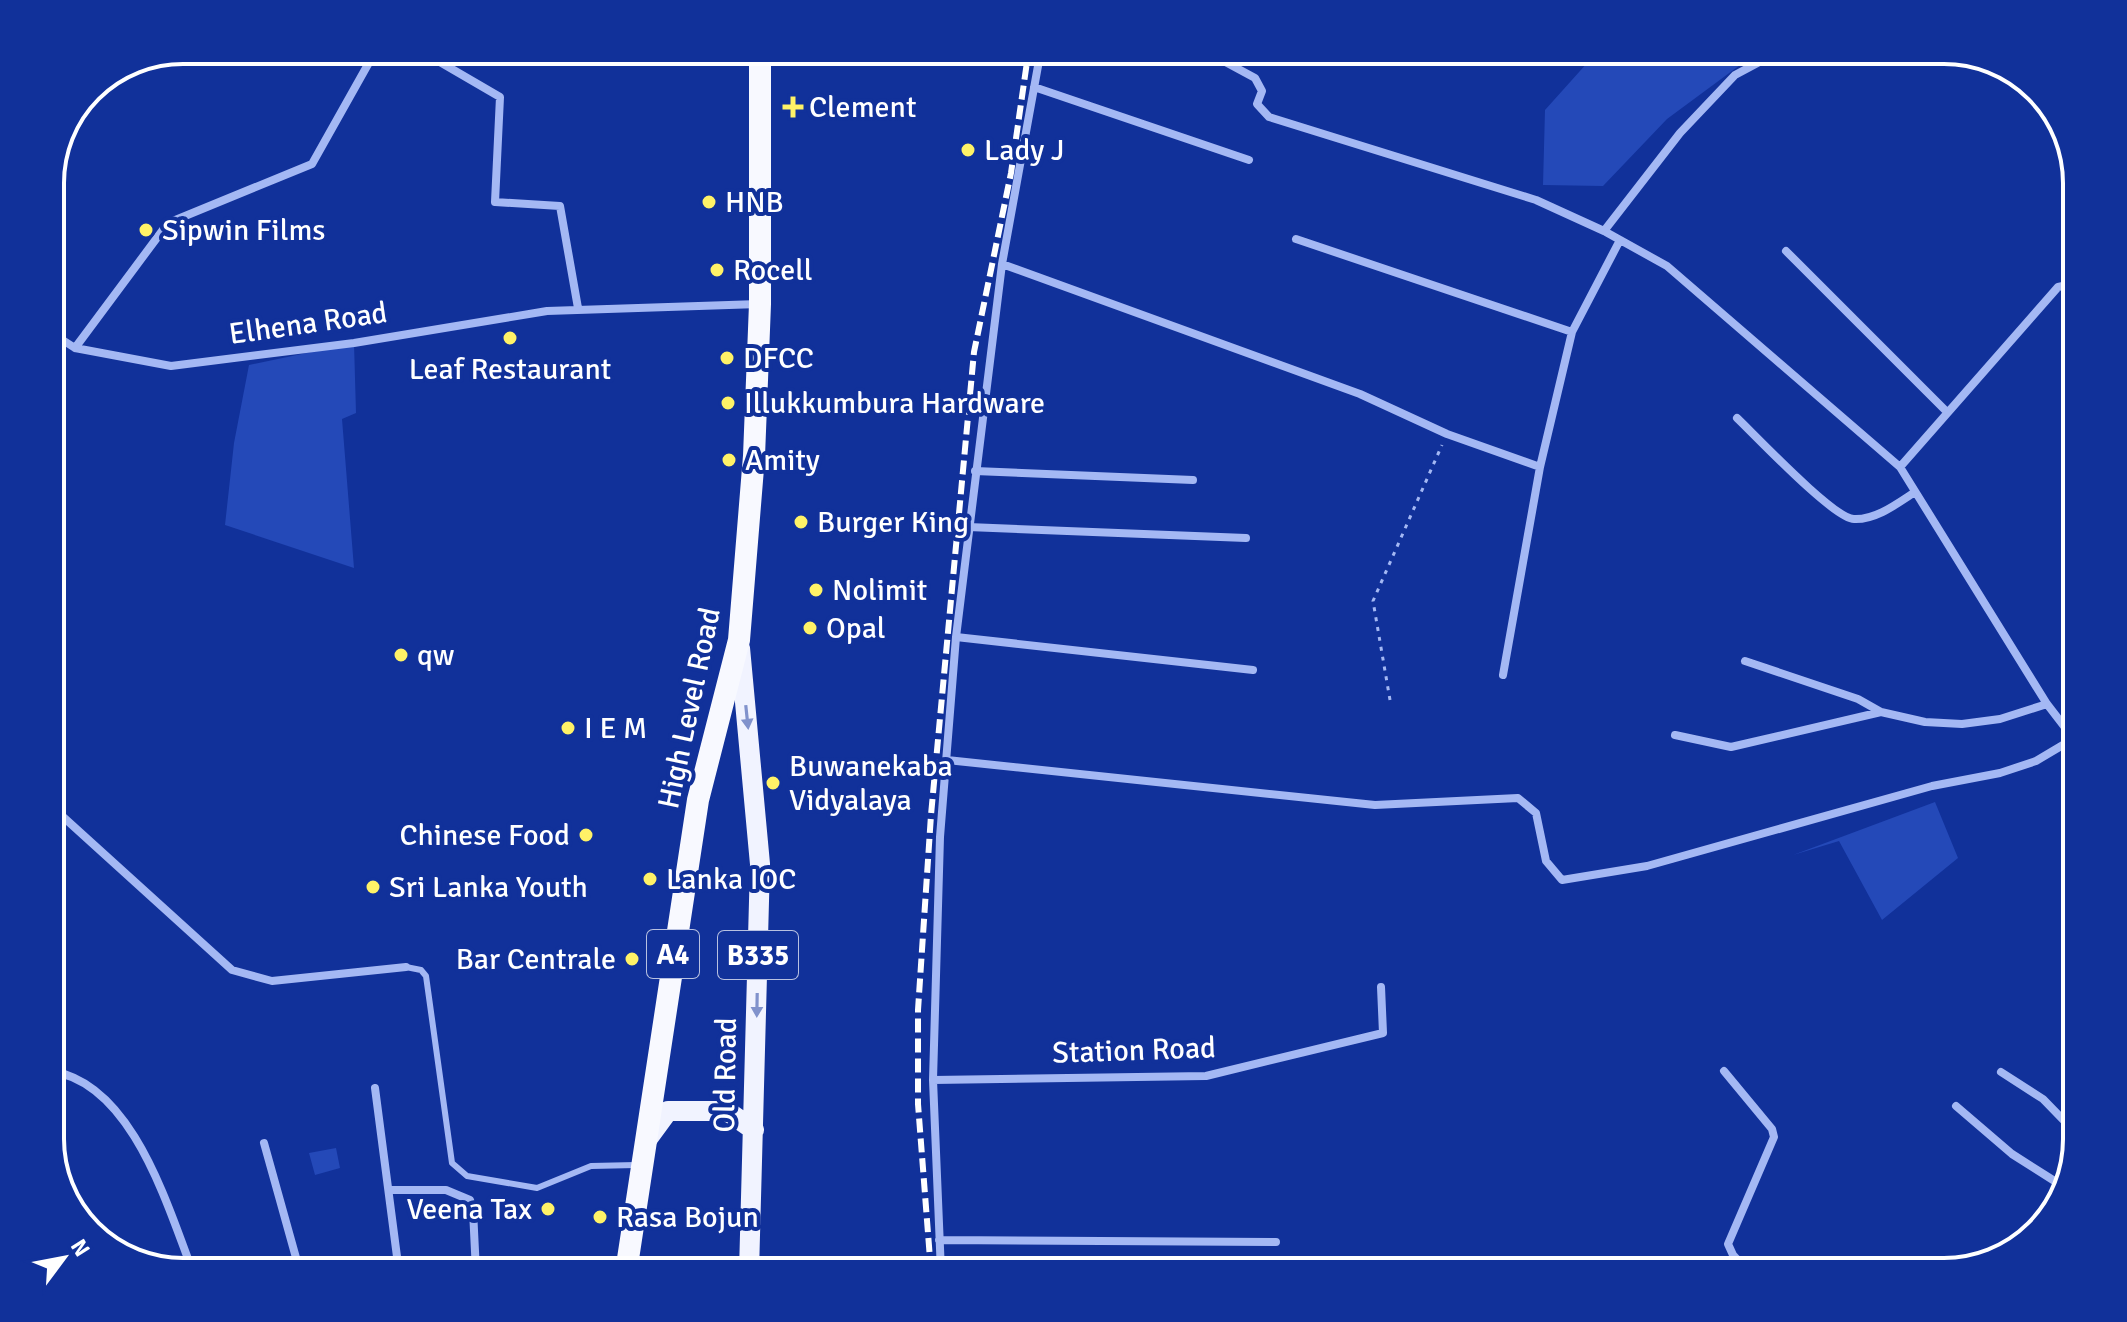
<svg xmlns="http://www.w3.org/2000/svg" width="2127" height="1322" font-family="Signika,sans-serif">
  <rect width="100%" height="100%" fill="#11319a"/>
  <path fill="#2449b8" d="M1759,51l-92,68 -64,67 -60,-1 2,-75 52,-58z
    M354,343l2,70 -14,6 12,149 -129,-43 9,-82 15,-78z
    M1935,802l23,56 -76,62 -43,-79 -46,14z
    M336,1148l4,20 -25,7 -6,-22z"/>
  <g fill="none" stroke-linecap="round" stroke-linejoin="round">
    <path stroke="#a4b8f4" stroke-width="3" stroke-dasharray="4 6" stroke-linecap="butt" d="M1390,700l-17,-99 69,-156"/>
    <path stroke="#a4b8f4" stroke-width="6" d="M406,967l15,3 5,6 26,187 15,13 70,12 54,-22 45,-1"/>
    <path stroke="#a4b8f4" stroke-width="8" d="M1217,54l1,4 37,20 7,13 -5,13 12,13 267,83 68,31 63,35 233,201 147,237 30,39
      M433,58l67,39 -5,105 65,4 18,102
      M1034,87l215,73
      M1604,231l76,-98 55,-58 45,-24
      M1296,239l276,93
      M1786,251l161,161
      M1002,264l358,130 87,40 93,33
      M50,332l25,16 96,18 183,-23 193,-32 212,-7
      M75,348l93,-125 144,-59 59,-105
      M1737,418c19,18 97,101 117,101 22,1 44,-16 61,-27
      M1900,467l158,-180 19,-4
      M975,471l218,9
      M968,527l278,11
      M956,637l297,33
      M1745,661l113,38 23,13
      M1503,675l37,-208 32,-135 48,-92
      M1675,735l56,12 150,-35 44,10 37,2 38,-5 47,-15
      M947,760l428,45 143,-7 18,15 10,48 16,19 85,-14 285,-80 68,-13 36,-12 37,-22
      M50,805l182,165 40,11 134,-14
      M50,930l7,14 -7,16
      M50,1071c82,11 117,134 143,201
      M1724,1071l48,58 2,8 -46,107 5,11 16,17
      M2001,1072l42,27 34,35
      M933,1080l273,-4 177,-43 -2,-46
      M375,1088l24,184
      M1956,1106l56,48 52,33
      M264,1143l36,129
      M389,1190h57l24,10 3,10 3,62
      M104,1239l1,4
      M939,1240l337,2
      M941,1272l-8,-192 7,-243 16,-200 46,-373 38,-209"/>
    <path stroke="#f1f3ff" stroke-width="20" d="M740,648l20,216 -11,408
      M646,1141l22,-30h59l27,19"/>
    <path stroke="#f8f9ff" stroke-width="22" d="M626,1272l72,-472 41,-160 15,-184 6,-152v-247"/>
    <path stroke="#fff" stroke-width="6" stroke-dasharray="14 6" stroke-linecap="butt" d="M931,1272l-13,-168v-94l13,-195 43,-463 37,-179 17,-118"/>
  </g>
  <defs><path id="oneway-solid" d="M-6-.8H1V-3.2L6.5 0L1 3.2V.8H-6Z" transform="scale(2)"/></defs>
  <g fill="#8192cc">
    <use href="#oneway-solid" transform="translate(747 717) rotate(84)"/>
    <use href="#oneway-solid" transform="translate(757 1005) rotate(91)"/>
  </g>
  <g fill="#fff267" stroke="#11319a" stroke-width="3">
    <path d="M789 95h8v8h8v8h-8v8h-8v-8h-8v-8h8z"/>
    <circle cx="968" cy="150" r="8"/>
    <circle cx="709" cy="202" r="8"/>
    <circle cx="146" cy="230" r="8"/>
    <circle cx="717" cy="270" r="8"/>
    <circle cx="510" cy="338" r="8"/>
    <circle cx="727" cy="358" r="8"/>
    <circle cx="728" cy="403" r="8"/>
    <circle cx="729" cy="460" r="8"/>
    <circle cx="801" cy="522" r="8"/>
    <circle cx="816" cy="590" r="8"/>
    <circle cx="810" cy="628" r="8"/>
    <circle cx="401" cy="655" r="8"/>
    <circle cx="568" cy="728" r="8"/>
    <circle cx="773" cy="783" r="8"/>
    <circle cx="586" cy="835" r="8"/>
    <circle cx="650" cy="879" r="8"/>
    <circle cx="373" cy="887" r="8"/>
    <circle cx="632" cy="959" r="8"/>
    <circle cx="548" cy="1209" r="8"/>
    <circle cx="600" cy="1217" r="8"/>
  </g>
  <g text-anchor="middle" stroke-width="8" stroke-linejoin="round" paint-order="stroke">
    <g fill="#11319a" stroke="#b8c1e1" stroke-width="2">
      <rect x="647" y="930" width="52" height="48" rx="6"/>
      <rect x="718" y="931" width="80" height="48" rx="6"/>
    </g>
    <g font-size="28" font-weight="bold" fill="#fff">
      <text x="673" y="964">A4</text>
      <text x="758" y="965">B335</text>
    </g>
    <g font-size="30" fill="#fff" stroke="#11319a" text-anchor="start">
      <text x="809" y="117">Clement</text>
      <text x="984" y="160">Lady J</text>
      <text x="725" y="212">HNB</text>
      <text x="162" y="240">Sipwin Films</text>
      <text x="733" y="280">Rocell</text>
      <text x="743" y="368">DFCC</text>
      <text x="510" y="379" text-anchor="middle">Leaf Restaurant</text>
      <text x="744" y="413">Illukkumbura Hardware</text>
      <text x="745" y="470">Amity</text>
      <text x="817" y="532">Burger King</text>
      <text x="832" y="600">Nolimit</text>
      <text x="826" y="638">Opal</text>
      <text x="417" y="665">qw</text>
      <text x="584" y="738">I E M</text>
      <text x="789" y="776">Buwanekaba<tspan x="789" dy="34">Vidyalaya</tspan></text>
      <text x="570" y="845" text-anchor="end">Chinese Food</text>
      <text x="666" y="889">Lanka IOC</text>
      <text x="389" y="897">Sri Lanka Youth</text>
      <text x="616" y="969" text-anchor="end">Bar Centrale</text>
      <text x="532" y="1219" text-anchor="end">Veena Tax</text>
      <text x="616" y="1227">Rasa Bojun</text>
    </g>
    <g font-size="30" fill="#fff" stroke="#11319a">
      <text transform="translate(308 323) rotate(-8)" y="10">Elhena Road</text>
      <text transform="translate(689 708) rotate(-78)" y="10">High Level Road</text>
      <text transform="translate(1134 1050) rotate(-2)" y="10">Station Road</text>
      <text transform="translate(725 1075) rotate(-89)" y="10">Old Road</text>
    </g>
  </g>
  <path d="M0 0H2127V1322H0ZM183 64H1944A119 119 0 0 1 2063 183V1139A119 119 0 0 1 1944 1258H183A119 119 0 0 1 64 1139V183A119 119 0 0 1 183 64Z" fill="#11319a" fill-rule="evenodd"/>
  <path fill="none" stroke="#fff" stroke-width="4" d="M183 64H1944A119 119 0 0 1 2063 183V1139A119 119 0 0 1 1944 1258H183A119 119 0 0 1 64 1139V183A119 119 0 0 1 183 64Z"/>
  <g transform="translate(64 1258) rotate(58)" stroke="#11319a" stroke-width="6" paint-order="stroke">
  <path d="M0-6L14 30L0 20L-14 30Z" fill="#ffffff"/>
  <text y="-12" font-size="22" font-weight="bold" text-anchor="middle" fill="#ffffff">N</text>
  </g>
</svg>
